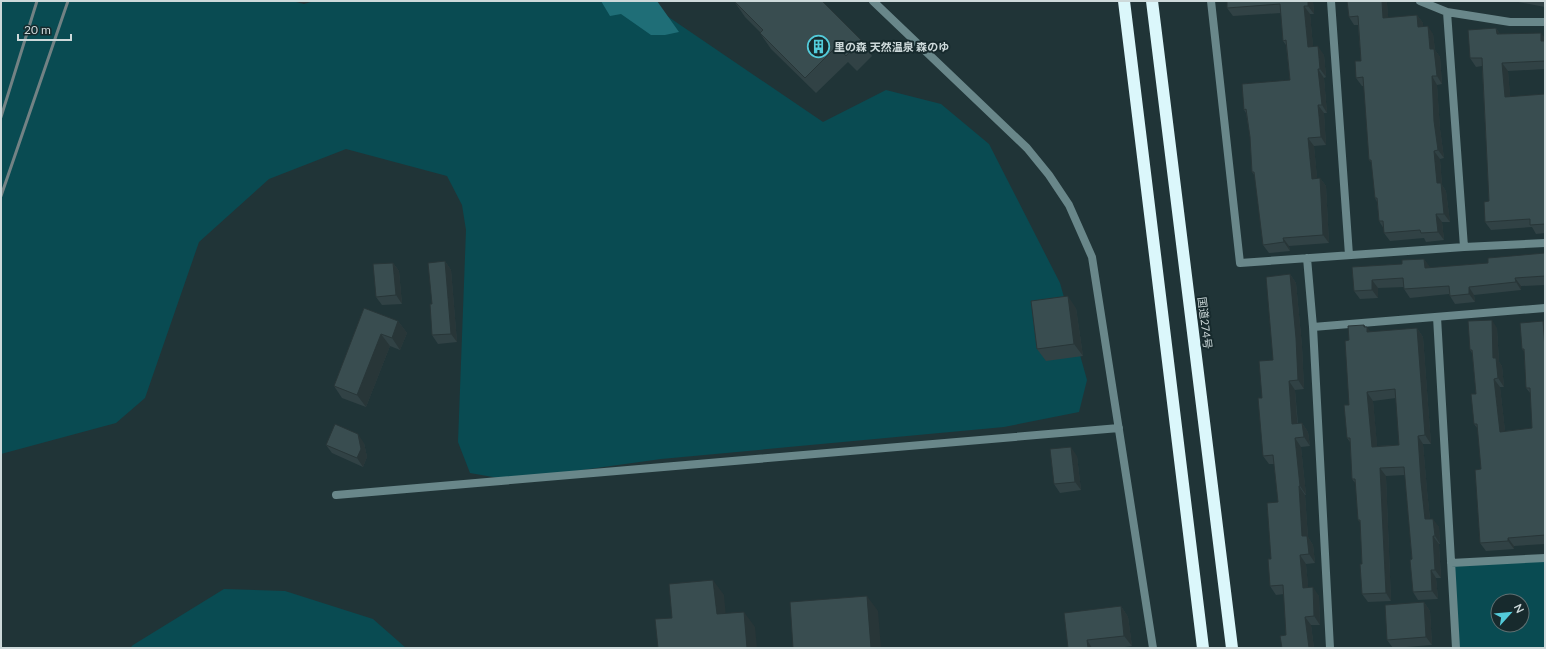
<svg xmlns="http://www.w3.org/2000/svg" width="1546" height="649" font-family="Lato,'Noto Sans JP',sans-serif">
  <rect width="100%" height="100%" fill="#203437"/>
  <path fill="#094b52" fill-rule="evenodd" d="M1,1h291l12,3 10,-3h331l178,121 63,-32 55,14 48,40 71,139 27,97 -8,32 -75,15 -343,32 -151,21 -40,-7 -12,-31 8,-212 -4,-25 -15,-29 -101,-27 -77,30 -70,63 -54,156 -29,25 -115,31z
    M1545,558v90h-89l-5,-85zM1498,601h24v24h-24z
    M224,589l61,2 88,28 33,29h-276l3,-3z"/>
  <path fill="#1f6e77" d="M601,1h56l22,31 -14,3h-14l-30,-21 -11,2z"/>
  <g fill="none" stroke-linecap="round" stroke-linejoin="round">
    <path stroke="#69878a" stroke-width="8" d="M873,1l154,147 22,27 20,30 23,52 61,391
      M1211,1l29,262 224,-16 81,-4
      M1331,1l18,254
      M1420,1l27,11 63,10h35
      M1447,12l17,235
      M1307,258l6,69 17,321
      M1437,317l19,331
      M1313,327l232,-19
      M336,495l783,-67
      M1451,563l94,-5"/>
    <path stroke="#dbf7fb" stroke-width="12" d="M1124,1l79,647
      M1152,1l80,647"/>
    <path stroke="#728284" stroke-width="3" d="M1,117l36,-116
      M1,196l67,-195"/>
  </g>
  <path fill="#314245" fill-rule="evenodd" d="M734,1l127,39 11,16 -15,15 -9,-9 -32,31 -45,-44 -11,-16h1l-16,-16z
    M1227,1h86l1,13h-4l3,33 11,8 2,22 -2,1 3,35h-3l2,32 -12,1 3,32h3l6,8 3,57 -40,3 1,5 -21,2 -6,-8 -8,-69 -3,-4 -2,-35 -4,-24 -2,-3 46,-30 -4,-35 -3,-4 -2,-28 -48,3 -6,-8z
    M1347,1h39l1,2 1,15 29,-3 6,8v3l10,8 2,16 5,7 2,27 -5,1 3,44 4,29 -4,1 2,26 4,6 4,31h-8l2,18 -18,2 -2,-4 -34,3 -6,-8v-4l-5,-8 -2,-19 -2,-4 -3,-35 -3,-3 -5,-74h-2l-6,-8 5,-17 -3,-36h-4l-5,-8z
    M1513,1h32v6z
    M1496,28l4,6 45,4v31l-37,2 2,26 35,-3v139l-9,1 -4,-7 -41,3 -6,-8 4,-21 -7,-135 -6,1 -6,-9z
    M1545,253v32l-24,1v4l-47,5 1,7 -20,2 -5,-8 -1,-2 -39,4 -6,-9v-2l-26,1v10l-18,1 -6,-8 -2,-24 50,-3 22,-5 6,9 58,-5z
    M445,261l6,9 6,72 -19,2 -6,-9v-31z
    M393,263l6,8 3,33 -20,1 -6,-8z
    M1290,274l6,9 6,63 2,43 -9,1 3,34 4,-1 6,9 2,14 -9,1 5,48h-1l3,42 5,8 2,18 -9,1 2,23 11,9 1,29h-9l3,23h-32l4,-13 -2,-41 -8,1 -6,-9 1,-27 7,-57 -4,-38h-5l-6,-8 -1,-58 11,-38z
    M364,308l34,13 9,12 -7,17 -10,-4 -24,61 -24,-9 -8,-12z
    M1076,308l7,48 -37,5 -9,-12z
    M1545,324v220l-31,2v3l-28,2 -6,-8 1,-74 -3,-40 -4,-5 2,-30 -4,-41 -2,-3 27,-22 2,34 3,4 2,21h-4l5,44 27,-3 -1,-34 -5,-6 -2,-37 -2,-2z
    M1364,325l6,7 47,-4 6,9 8,107h-8l4,46 3,29 9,8 1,17h-1l2,34h-5l2,21 -20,1 -5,-8 -1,-33 -7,-84 -19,1 5,125 -23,1 -6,-8v-30l-2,-42 -2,-2 -2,-36 -4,-5 -2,-37 -3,-4 2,-33zM1396,398l3,47 -22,1 -4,-45z
    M364,443l3,14 -4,10 -31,-14 -6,-8z
    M1077,456l4,34 -21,3 -6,-9z
    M1424,602l6,9 2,34 -39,3 -6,-8z
    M1121,606l7,11 4,29 -14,2h-50z"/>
  <path fill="#283638" d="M1308,1h5l1,13 -6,-8z
    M1382,1h4l1,2 2,23 -6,-8z
    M1304,6l6,8 4,42 -6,-9z
    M1417,15l6,8 1,12 -6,-8z
    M1428,26l5,8 2,16 5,7 2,27 -5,-8 -7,-27z
    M1496,28l6,9 -5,-3z
    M1541,33l4,5v8l-4,-5z
    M1318,46l6,9 2,22 -6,-8z
    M1502,63l6,8 3,34 -6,-8z
    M1318,69l6,9 3,35 -5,-8z
    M1432,76l5,9 3,44 4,29 -6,-8 -4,-29z
    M1318,105l6,8 2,32 -5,-8z
    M1308,138l6,8 4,41 -6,-8z
    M1434,151l6,8 2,26 4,6 4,31 -6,-8 -7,-31z
    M1320,178l6,8 3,57 -6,-8z
    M1436,214l6,8 2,18 -6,-8z
    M1283,238l6,8 1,5 -6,-9z
    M1424,259l6,8 1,9 -6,-8z
    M445,261l6,9 6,72 -6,-8z
    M393,263l6,8 3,33 -6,-9z
    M1290,274l6,9 6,63 2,43 -6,-9z
    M1515,278l6,8v4l-5,-8z
    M1372,280l6,8v10l-6,-8z
    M1469,287l5,8 1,7 -6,-8z
    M1068,296l8,12 7,48 -9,-12z
    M1492,320l5,8 2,34 3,4 2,21 -6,-9 -5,-20z
    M398,321l9,12 -7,17 -8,-12z
    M1543,321l2,3v25z
    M1364,325l3,4v-2l6,8 -6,-3 -3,-5z
    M1417,328l6,9 8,107 -6,-9z
    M381,334l9,12 -24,61 -9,-12z
    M1494,379l6,8 6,53 -6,-8z
    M1289,381l6,9 3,43 -6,-9z
    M1367,392l6,9 5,54 -6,-8z
    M1302,423l6,9 2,14 -6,-9z
    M358,434l6,9 3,14 -4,10 -6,-9z
    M1418,436l5,8 4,46 4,38 -6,-9 -4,-37z
    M1295,438l6,9 5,48 -6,-9z
    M1071,447l6,9 4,34 -6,-8z
    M1380,468l6,8 5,125 -5,-8z
    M1299,486l6,9 3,42 5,8 2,18 -6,-9 -7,-18z
    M1433,519l6,8 1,17 -5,-8z
    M1433,536l6,8 2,34 -6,-8z
    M1508,538l6,8v3l-6,-8z
    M1300,555l6,9 3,32 -6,-8z
    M1431,570l5,8 2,21 -6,-8z
    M713,580l11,15 3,34 -10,-15z
    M1313,587l6,9 1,29 -6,-9z
    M867,596l11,15 3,37h-10z
    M1424,602l6,9 2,34 -6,-8z
    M1121,606l7,11 4,29 -8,-10z
    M744,612l11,15 2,21h-10z
    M1305,617l6,8 3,23h-5z
    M1087,640l5,8h-4z"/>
  <path fill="#394d50" stroke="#283638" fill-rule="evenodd" d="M734,1h88l39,39 -15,16 -9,-10 -32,32 -45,-45 3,-3z
    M1227,1h81v5h-4l4,41 10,-1 2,23h-2l4,36h-4l3,32 -13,1 4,41 8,-1 3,57 -40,3 1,4 -21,3 -9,-73h-2l-2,-35 -4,-28 -2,1 -2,-26 48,-4 -4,-40 -3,1 -3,-37 -53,4z
    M1347,1h35l1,17 34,-3 1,12 10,-1 2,23h4l3,27h-5l2,45 4,29 -4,1 3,32h4l3,31h-8l2,18 -17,1 -1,-3 -36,3 -1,-12h-4l-2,-23h-2l-4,-38h-2l-6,-83 -7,1 -1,-17h6l-3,-45 -9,1z
    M1496,28l1,6 44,-1v8h4v20l-43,2 3,34 40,-3v130l-15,1v-6l-45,3 -1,-20 5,-1 -7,-143h-12l-2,-28z
    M1545,253v23l-30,2 1,4 -47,5v7l-19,2 -1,-10 -45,3 -1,-11 -31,2v10l-18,1 -2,-24 50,-3v-4l22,-1 1,9 63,-5v-5z
    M445,261l6,73 -19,1 -2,-31h2l-4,-41z
    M393,263l3,32 -20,2 -3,-33z
    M1290,274l6,64 2,42 -9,1 3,43 10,-1 2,14 -9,1 5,48h-1l3,50h5l2,18 -9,1 3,33 10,-1 1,29 -9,1 4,31h-27l-2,-12 6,-1 -3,-50 -13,1 -2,-27h3l-4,-56 11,-1 -5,-47 -10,1 -5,-58h4l-3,-37 14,-1 -7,-83z
    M1068,296l6,48 -37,5 -6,-48z
    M364,308l34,13 -6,17 -11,-4 -24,61 -23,-9z
    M1492,320l1,38h3l2,20 -4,1 6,53 32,-4 -2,-40h-4l-2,-39h-2l-2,-26 23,-2 2,28v186l-37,3v3l-28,2 -5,-73 6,-1 -4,-45h-3l-3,-30h5l-4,-44h-2l-2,-29z
    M1364,325v2h3v5l50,-4 8,107 -7,1 3,46 4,37h8l2,17h-2l2,34h-4l1,21 -19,1 -3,-32 2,-1 -8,-92 -24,1 6,125 -24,1 -2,-30h2l-2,-44h-2l-3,-41h-3l-2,-41h-3l-3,-33h5l-4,-64 4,-1 -1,-14zM1395,389l4,56 -27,2 -5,-55z
    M335,424l23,10 3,15 -4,9 -31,-13z
    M1071,447l4,35 -21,2 -4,-35z
    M713,580l4,34 27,-2 3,36h-89l-3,-29 17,-1 -3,-34z
    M867,596l4,52h-78l-3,-46z
    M1424,602l2,35 -39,3 -2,-35z
    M1121,606l3,30 -37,4 1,8h-20l-4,-35z"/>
  <defs>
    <symbol id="building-ring" viewBox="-11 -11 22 22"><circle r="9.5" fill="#172a2d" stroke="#53cbda" stroke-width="1.5"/><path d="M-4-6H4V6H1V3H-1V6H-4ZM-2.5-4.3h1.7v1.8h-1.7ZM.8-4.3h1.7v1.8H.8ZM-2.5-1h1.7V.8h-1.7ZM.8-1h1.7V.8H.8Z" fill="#53cbda"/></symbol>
  </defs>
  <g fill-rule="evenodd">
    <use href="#building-ring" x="806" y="34" width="25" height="25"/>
  </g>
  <g text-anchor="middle" stroke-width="4" stroke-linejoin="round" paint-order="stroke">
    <g font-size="11" font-weight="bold" fill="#cdd9da" stroke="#172a2d" text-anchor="start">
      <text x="834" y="51">里の森 天然温泉 森のゆ</text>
    </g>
    <g font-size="11" fill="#cdd9da" stroke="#172a2d">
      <text transform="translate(1205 323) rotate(83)" y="4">国道274号</text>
    </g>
  </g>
  <rect width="1546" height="649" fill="none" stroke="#cdd9da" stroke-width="4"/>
  <g transform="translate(1510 613) rotate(63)"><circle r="19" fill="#172a2d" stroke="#607072"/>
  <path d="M0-3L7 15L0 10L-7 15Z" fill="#53cbda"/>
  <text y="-6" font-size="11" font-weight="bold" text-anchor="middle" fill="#cdd9da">N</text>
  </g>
  <path d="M18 34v6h53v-6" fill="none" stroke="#cdd9da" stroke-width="2"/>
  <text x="24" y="34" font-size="12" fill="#cdd9da" stroke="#172a2d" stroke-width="3" paint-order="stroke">20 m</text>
</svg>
